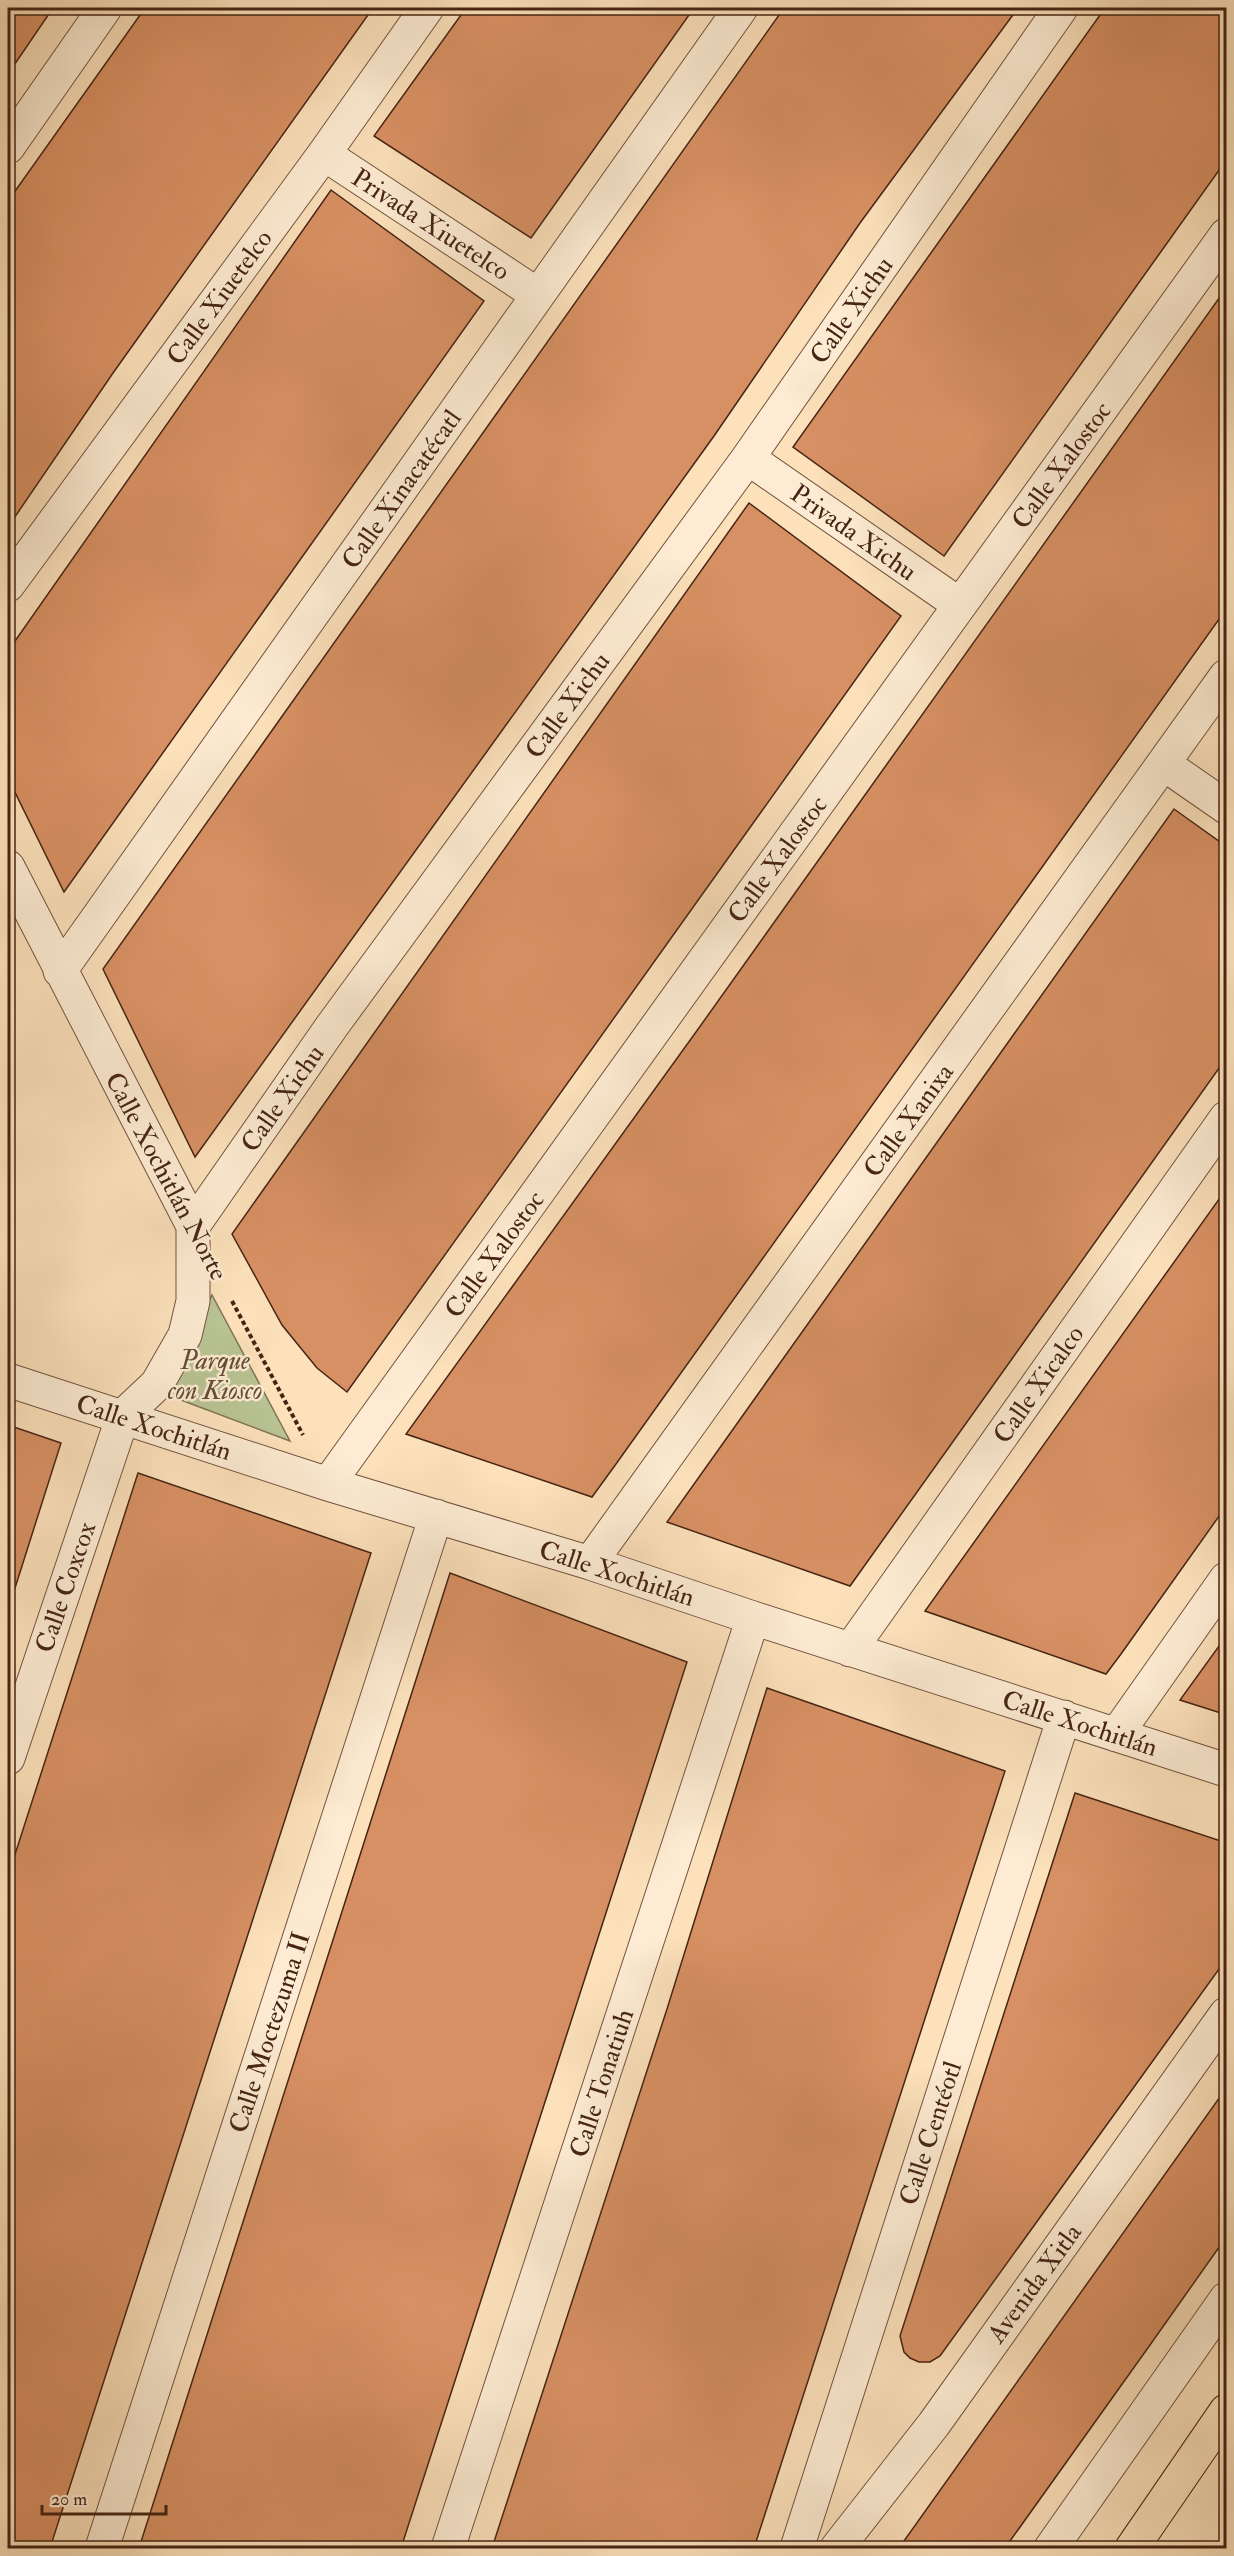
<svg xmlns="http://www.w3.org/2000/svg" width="1234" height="2556" font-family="'IM FELL Double Pica',serif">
  <rect width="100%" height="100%" fill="#fce1bb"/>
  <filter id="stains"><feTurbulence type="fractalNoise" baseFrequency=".00333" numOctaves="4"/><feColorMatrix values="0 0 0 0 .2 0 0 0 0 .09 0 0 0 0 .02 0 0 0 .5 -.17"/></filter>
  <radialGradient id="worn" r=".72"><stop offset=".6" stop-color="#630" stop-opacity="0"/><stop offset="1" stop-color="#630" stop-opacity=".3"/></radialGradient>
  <path fill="#b9c494" stroke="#807454" stroke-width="1.5" d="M212,1295l78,146 -125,-47z"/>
  <path fill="#d79063" stroke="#462415" stroke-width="1.5" d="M8,8h45l-45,66z
    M145,8h228l-260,365 -105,154v-326z
    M466,8h228l-163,230 -157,-102z
    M784,8h234l-158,215 -146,213 -519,721 -92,-188z
    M1105,8h122v151l-283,397 -151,-109z
    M331,190l153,111 -420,591 -56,-114v-127z
    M1227,287v321l-611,856 -24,33 -186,-63 290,-402z
    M749,503l152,113 -554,776 -30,-24 -35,-43 -50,-91z
    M1174,809l53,38v210l-275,386 -102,143 -183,-64z
    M1227,1188v317l-106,149 -15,20 -181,-63z
    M8,1425l53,18 -46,145 -7,-2z
    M138,1473l233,80 -321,995h-42v-672z
    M450,1573l237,89 -286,886h-262z
    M1227,1635v80l-47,-15z
    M767,1688l238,83 -23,71 -228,706h-262l175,-539z
    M1075,1793l152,50v115l-287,398 -10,6h-11l-9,-4 -6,-6 -4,-16z
    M1227,2087v149l-77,109 -145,203h-106z"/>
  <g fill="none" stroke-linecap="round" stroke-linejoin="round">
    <defs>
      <path id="minor" d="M8,147l97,-139
        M324,154l214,141
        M748,458l212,147
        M8,585l316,-431 103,-146
        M1164,764l62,43
        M8,867l185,359
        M60,971l681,-963
        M8,1380l320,104 262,79 163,55 473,152
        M328,1484l898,-1249
        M590,1563l636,-887
        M850,1650l376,-532
        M1116,1735l110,-156
        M8,1758l115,-342 34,-32 28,-49 8,-34v-75l139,-200 416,-568 313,-450
        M102,2548l334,-1032
        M448,2548l305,-930
        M797,2548l267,-831
        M837,2548l97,-124 292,-410
        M1051,2548l175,-249"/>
      <path id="primary" d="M1132,2548l94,-137"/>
    </defs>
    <use href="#minor" stroke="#74533e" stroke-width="35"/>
    <use href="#primary" stroke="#462415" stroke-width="35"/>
    <path stroke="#462415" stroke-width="4" stroke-dasharray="4.5 3" stroke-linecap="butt" d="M232,1301l71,134"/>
    <use href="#minor" stroke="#fdecd3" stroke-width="33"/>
    <use href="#primary" stroke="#fce1bb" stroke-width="33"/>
  </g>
  <g text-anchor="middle" stroke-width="5" stroke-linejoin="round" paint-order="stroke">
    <g font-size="26" fill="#462415" stroke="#fdecd3">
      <text transform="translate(431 224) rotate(33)" y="9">Privada Xiuetelco</text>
      <text transform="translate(219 297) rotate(-54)" y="9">Calle Xiuetelco</text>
      <text transform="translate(851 310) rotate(-55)" y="9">Calle Xichu</text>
      <text transform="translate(1061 465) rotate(-54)" y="9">Calle Xalostoc</text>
      <text transform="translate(401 489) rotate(-55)" y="9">Calle Xinacatécatl</text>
      <text transform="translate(854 532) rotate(35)" y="9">Privada Xichu</text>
      <text transform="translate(567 705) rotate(-54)" y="9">Calle Xichu</text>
      <text transform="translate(777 859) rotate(-54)" y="9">Calle Xalostoc</text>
      <text transform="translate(282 1098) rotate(-55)" y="9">Calle Xichu</text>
      <text transform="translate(908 1120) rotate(-54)" y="9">Calle Xanixa</text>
      <text transform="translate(167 1176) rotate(62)" y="9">Calle Xochitlán Norte</text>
      <text transform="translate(494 1254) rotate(-54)" y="9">Calle Xalostoc</text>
      <text transform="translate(1038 1384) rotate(-55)" y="9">Calle Xicalco</text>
      <text transform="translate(154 1427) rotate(18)" y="9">Calle Xochitlán</text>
      <text transform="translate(617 1573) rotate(18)" y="9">Calle Xochitlán</text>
      <text transform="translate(65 1587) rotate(-71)" y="9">Calle Coxcox</text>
      <text transform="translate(1080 1723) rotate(18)" y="9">Calle Xochitlán</text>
      <text transform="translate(269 2032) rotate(-72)" y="9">Calle Moctezuma II</text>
      <text transform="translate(601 2083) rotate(-72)" y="9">Calle Tonatiuh</text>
      <text transform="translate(930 2133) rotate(-72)" y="9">Calle Centéotl</text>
      <text transform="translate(1034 2283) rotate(-54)" y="9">Avenida Xitla</text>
    </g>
    <g font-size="26" font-style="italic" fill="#634c35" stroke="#fdecd3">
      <text x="215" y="1369">Parque<tspan x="215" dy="30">con Kiosco</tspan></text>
    </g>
  </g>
  <rect width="1234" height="2556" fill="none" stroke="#fce1bb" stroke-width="30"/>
  <rect x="9" y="9" width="1216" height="2538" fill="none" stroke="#462415" stroke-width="3"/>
  <rect x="15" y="15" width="1204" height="2526" fill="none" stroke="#462415" stroke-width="1.5"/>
  <path d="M42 2505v9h124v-9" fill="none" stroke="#462415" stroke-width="3"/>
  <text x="51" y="2505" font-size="18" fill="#462415" stroke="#fdecd3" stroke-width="4.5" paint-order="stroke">20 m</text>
  <rect width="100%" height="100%" filter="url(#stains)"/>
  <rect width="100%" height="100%" fill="url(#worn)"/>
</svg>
